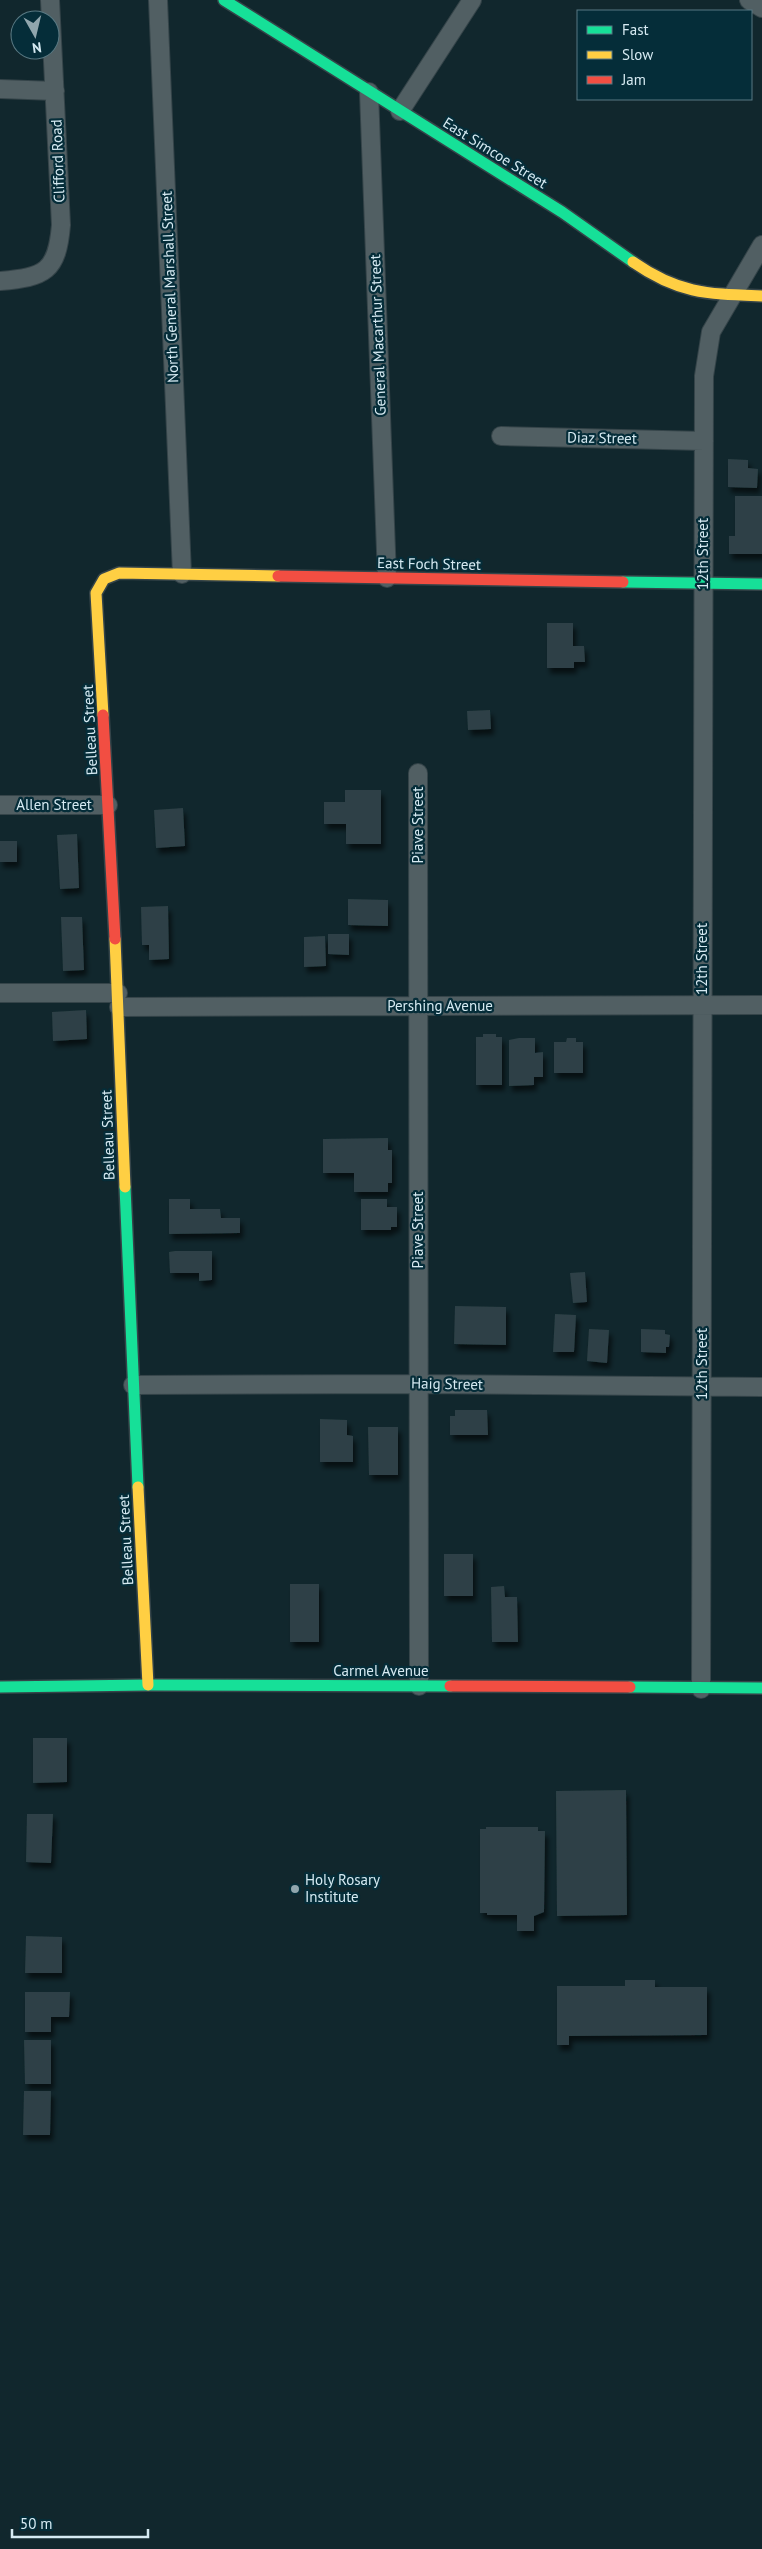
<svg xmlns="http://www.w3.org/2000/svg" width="762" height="2549" font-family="'PT Sans',sans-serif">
  <defs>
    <filter id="shadow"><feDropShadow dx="3" dy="5.5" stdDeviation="2.5" flood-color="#0009"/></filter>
  </defs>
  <rect width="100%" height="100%" fill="#11272d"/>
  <path fill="#2d4146" filter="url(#shadow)" d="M728,459l20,1v8l10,1 -1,19 -29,-1z
    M735,496h27v58h-33v-18h6z
    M547,623h26v23h11l1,16h-11v6h-27z
    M490,710l1,19 -23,1 -1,-19z
    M345,790h36v54h-35v-20h-22v-22h21z
    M183,808l2,38 -29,2 -2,-38z
    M77,834l2,54 -19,1 -3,-54z
    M0,841h17v21h-17z
    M348,899l40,1v26l-40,-1z
    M168,906l1,53 -20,1v-15h-7l-1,-38z
    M61,917h21l2,53 -21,1z
    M328,934h21v21l-21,-1z
    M325,936l1,30 -22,1v-30z
    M86,1010l1,29 -34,2 -1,-29z
    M483,1034h13v3h6v48h-26v-48h7z
    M519,1038h16v15l8,-1v25h-9v8l-25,1v-46z
    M567,1038h9v4h7v31h-29v-31h12z
    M388,1138v12h4v33h-4v9h-34v-19h-31v-34z
    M169,1199h21v10h30l1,9h19v15l-71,1z
    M361,1199h26v8h10v20h-6v3h-30z
    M175,1251h37v29l-13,1v-8h-29l-1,-21z
    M585,1272l2,30 -14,1 -3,-30z
    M455,1306l51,1v38l-52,-1z
    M555,1314l21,1 -2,37h-21z
    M589,1329l20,1 -2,33 -20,-2z
    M641,1329l24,1v4l5,1 -1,12h-3v6l-25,-1z
    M455,1410h32l1,25h-38v-19h5z
    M320,1419l27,1v15l6,1v26h-33z
    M368,1427h30v48h-29z
    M444,1554h29v42h-29z
    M290,1584h29v58h-29z
    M504,1586l1,11h12l1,45h-26l-1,-55z
    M33,1738h34v44l-34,1z
    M626,1790l1,125 -70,1 -1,-125z
    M27,1814h26l-2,49 -25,-1z
    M486,1827h52v4h7l-1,81 -10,4v15h-17v-16h-30v-2h-7v-84h6z
    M26,1936l36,1v36h-37z
    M625,1980h30v7h52v48l-138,1v9h-12v-59h68z
    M25,1992h45l-1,25h-18v15h-26z
    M24,2040h27v44h-26z
    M24,2091h27l-1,44h-27z"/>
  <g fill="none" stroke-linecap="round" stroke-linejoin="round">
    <defs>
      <path id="street" d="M158,0l24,574
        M749,0l13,8
        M0,89l55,2
        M369,92l18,486
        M400,111l72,-111
        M0,281c45,-4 57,-9 61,-56l-11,-225
        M501,436l203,5
        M418,773l1,913
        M0,805h108
        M0,993h118
        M119,1007l643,-2
        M133,1385l285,-1 344,3
        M701,1689l3,-1313 7,-44 51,-87"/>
      <path id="fast" d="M224,0l338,212 71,50
        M623,582l139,2
        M125,1187l13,300
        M0,1687l148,-2 302,1
        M630,1687l132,1"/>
      <path id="slow" d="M633,262c46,32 75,32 129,34
        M103,715l-7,-122 8,-14 15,-6 159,3
        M115,939l10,248
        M138,1487l10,198"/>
      <path id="jam" d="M278,576l345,6
        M103,715l12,224
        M450,1686l180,1"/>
    </defs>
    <use href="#street" stroke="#354449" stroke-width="20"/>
    <use href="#fast" stroke="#354449" stroke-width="14"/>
    <use href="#slow" stroke="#354449" stroke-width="14"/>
    <use href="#jam" stroke="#354449" stroke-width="14"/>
    <use href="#street" stroke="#515f63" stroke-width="18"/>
    <use href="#fast" stroke="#16e098" stroke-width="11"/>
    <use href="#slow" stroke="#ffcf43" stroke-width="11"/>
    <use href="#jam" stroke="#f24e42" stroke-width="11"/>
  </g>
  <circle fill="#91a6ad" stroke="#052d39" stroke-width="2" cx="295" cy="1889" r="5"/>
  <g text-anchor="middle" stroke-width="4.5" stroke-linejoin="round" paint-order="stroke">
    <g font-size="15" fill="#d6eaf2" stroke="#052d39">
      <text transform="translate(495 153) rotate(32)" y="5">East Simcoe Street</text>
      <text transform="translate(58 161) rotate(-92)" y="5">Clifford Road</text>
      <text transform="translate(170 287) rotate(-92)" y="5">North General Marshall Street</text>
      <text transform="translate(378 335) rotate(-92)" y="5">General Macarthur Street</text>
      <text transform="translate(602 438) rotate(1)" y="5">Diaz Street</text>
      <text transform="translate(703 554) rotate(-90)" y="5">12th Street</text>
      <text transform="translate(429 564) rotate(1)" y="5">East Foch Street</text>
      <text transform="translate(90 730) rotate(-93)" y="5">Belleau Street</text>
      <text x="54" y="810">Allen Street</text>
      <text transform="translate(418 825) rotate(-90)" y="5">Piave Street</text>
      <text transform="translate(702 959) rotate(-90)" y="5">12th Street</text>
      <text x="440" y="1011">Pershing Avenue</text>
      <text transform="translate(108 1135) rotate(-92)" y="5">Belleau Street</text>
      <text transform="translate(418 1230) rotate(-90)" y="5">Piave Street</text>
      <text transform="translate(702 1364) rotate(-90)" y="5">12th Street</text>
      <text transform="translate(447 1384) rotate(1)" y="5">Haig Street</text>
      <text transform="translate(126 1540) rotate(-93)" y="5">Belleau Street</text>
      <text x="381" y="1676">Carmel Avenue</text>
    </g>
    <g font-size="15" fill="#d6eaf2" stroke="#052d39" text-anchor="start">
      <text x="305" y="1885">Holy Rosary<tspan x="305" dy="17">Institute</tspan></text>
    </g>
  </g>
  <rect x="577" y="10" width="175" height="90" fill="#052d39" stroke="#597983"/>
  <rect x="587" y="26" width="25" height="8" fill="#16e098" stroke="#597983"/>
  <text x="622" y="35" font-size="15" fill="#d6eaf2">Fast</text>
  <rect x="587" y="51" width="25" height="8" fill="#ffcf43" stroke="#597983"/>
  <text x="622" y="60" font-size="15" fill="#d6eaf2">Slow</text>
  <rect x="587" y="76" width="25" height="8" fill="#f24e42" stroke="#597983"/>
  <text x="622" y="85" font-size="15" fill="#d6eaf2">Jam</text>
  <g transform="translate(35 35) rotate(172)"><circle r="24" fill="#052d39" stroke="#597983"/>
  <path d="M0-4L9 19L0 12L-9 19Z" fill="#91a6ad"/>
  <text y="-8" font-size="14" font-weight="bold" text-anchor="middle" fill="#d6eaf2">N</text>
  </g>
  <path d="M12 2529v8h136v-8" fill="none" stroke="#d6eaf2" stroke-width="2.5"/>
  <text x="20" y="2529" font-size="15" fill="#d6eaf2" stroke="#052d39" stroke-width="4" paint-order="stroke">50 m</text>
</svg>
